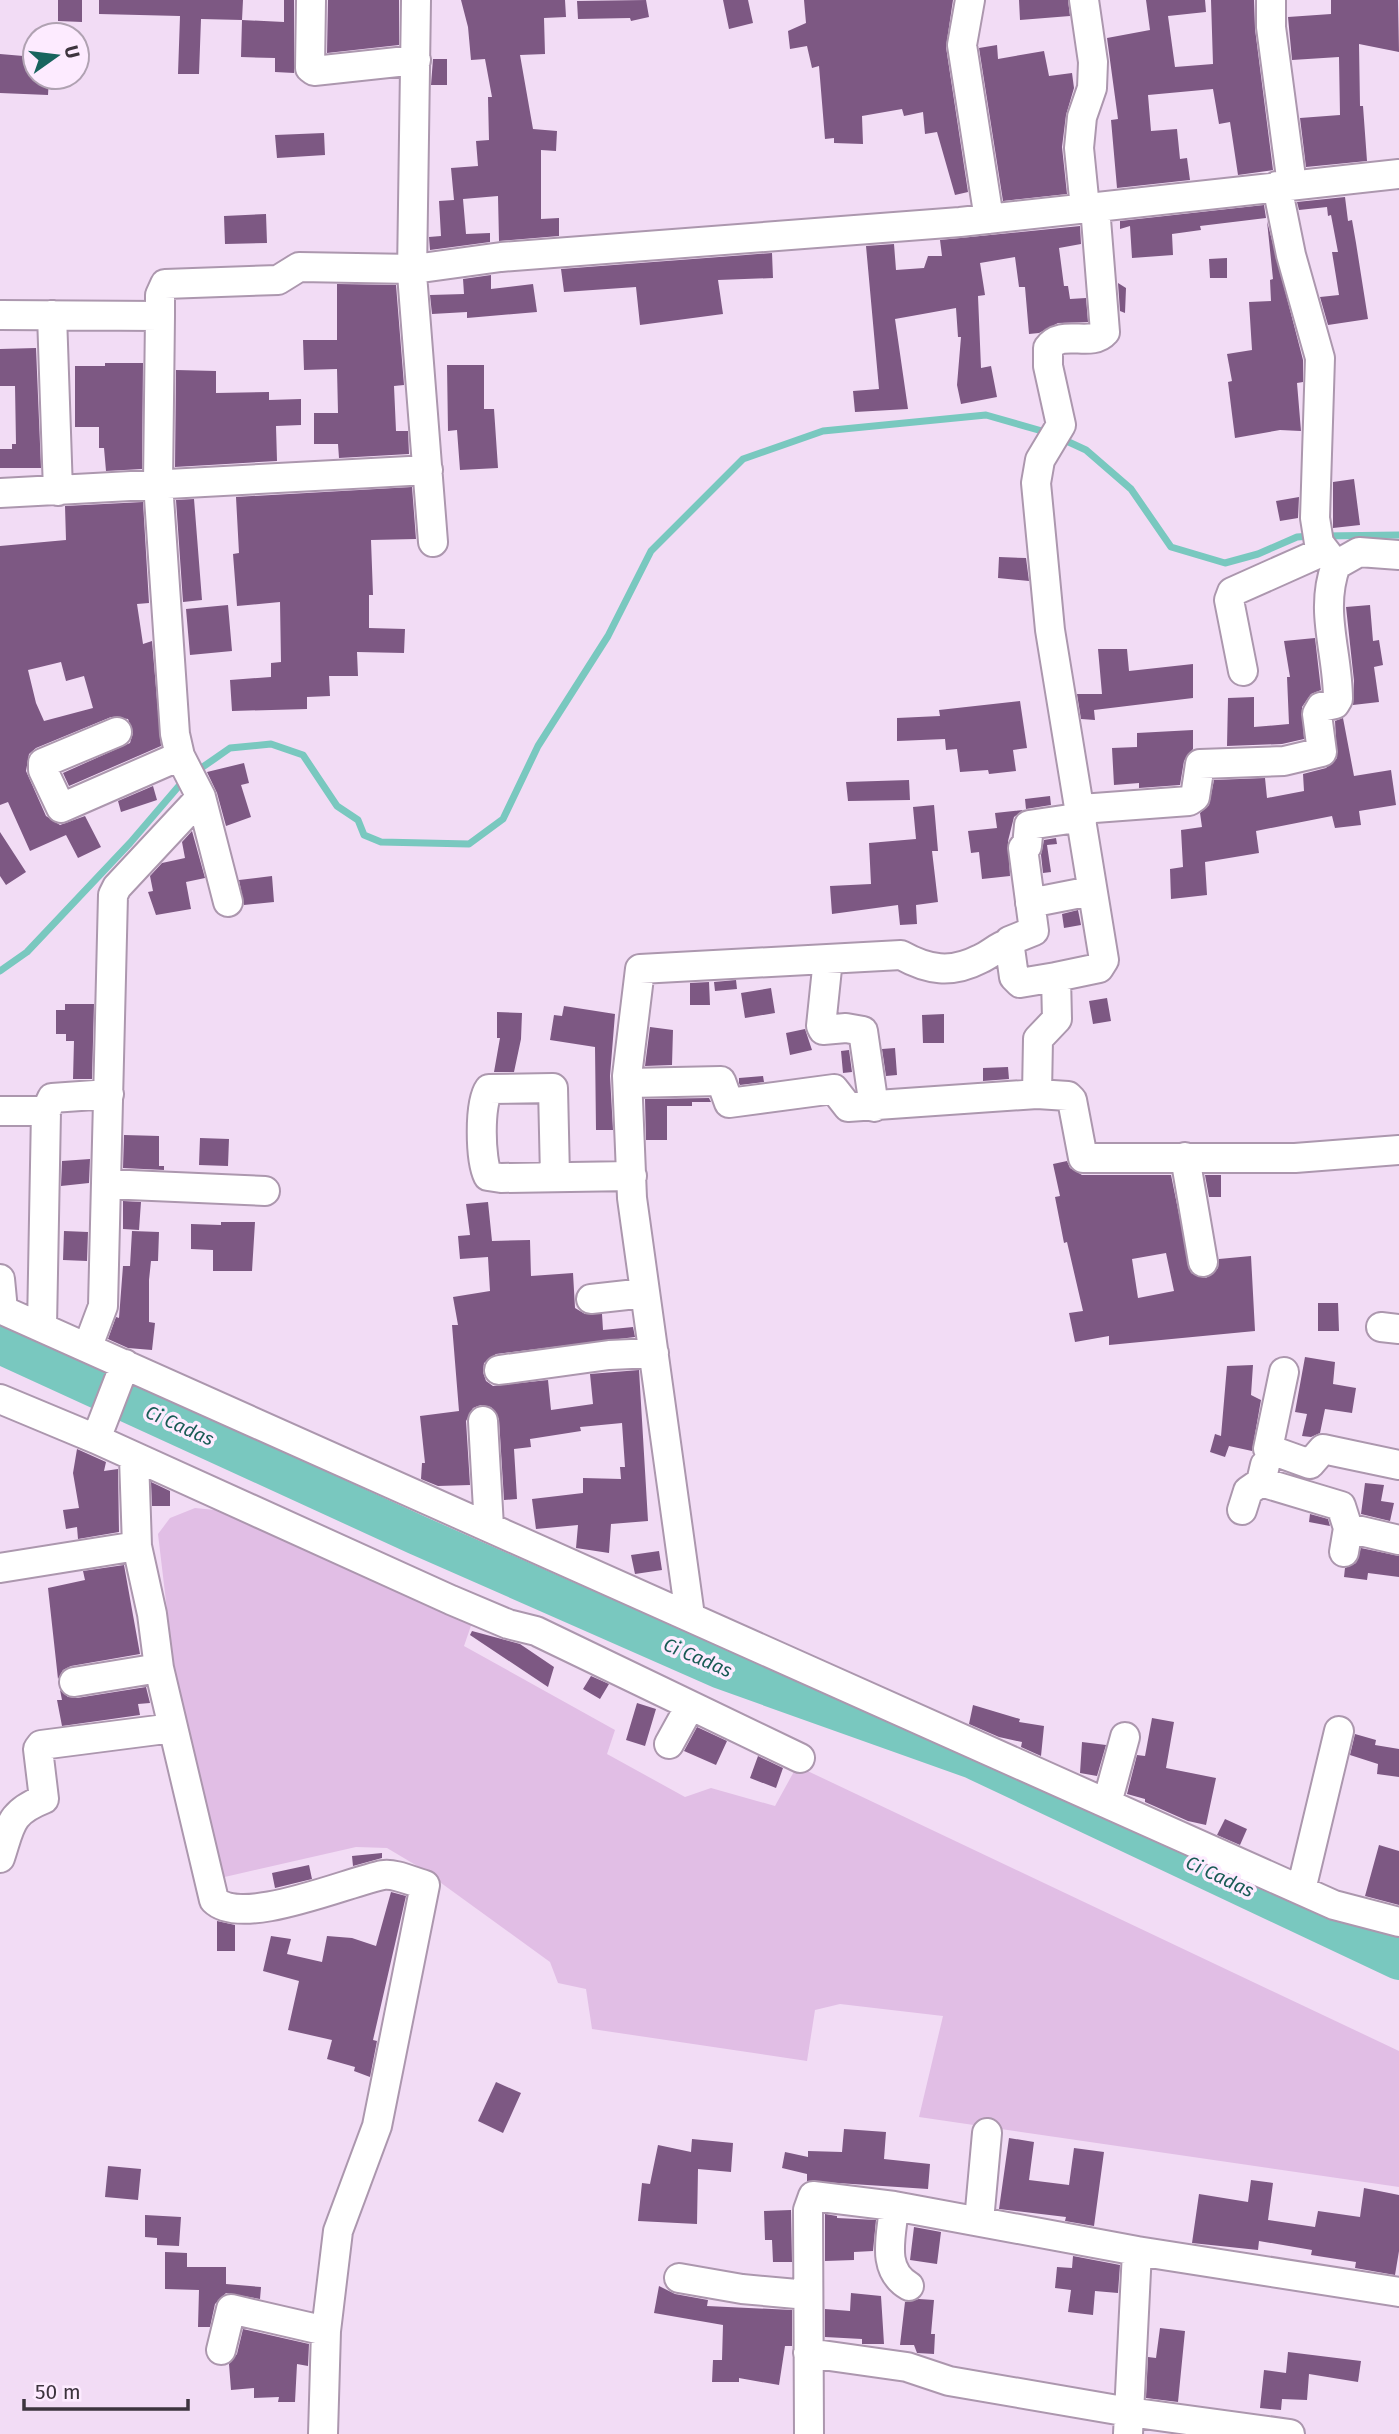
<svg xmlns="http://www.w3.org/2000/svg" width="1399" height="2434" font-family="'Fira Sans',sans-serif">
  <rect width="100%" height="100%" fill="#f2dcf5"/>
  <path fill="#e1bee5" d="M195,1508l30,3 249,106 -10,29 151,84 -8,24 78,43 26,-9 64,18 22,-40 602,285v136l-480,-70 24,-101 -103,-12 -25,6 -8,51 -215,-32 -6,-40 -28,-6 -8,-21 -131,-95 -32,-19 -31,-1 -140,32 -35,-151 -23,-194 12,-16z"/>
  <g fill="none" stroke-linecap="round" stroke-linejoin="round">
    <path stroke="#79c8bf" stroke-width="7" d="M1060,438l26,12 45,39 40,58 54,16 33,-9 39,-17 14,-1
      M1323,536l76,-1
      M197,771l33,-23 41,-4 32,11 34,51 21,14 6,15 17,7 88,2 34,-25 35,-73 70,-110 43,-85 92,-92 80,-28 163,-16 63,18
      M0,971l27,-19 103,-109 54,-63"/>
    <path stroke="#79c8bf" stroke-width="40" d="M0,1344l417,191 304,134 252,90 426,201"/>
  </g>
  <path fill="#7d5883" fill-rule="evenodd" d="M58,0h24v22l-24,-1z
    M99,0h144l-1,20 -41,-1 -2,55h-21l2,-58 -81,-2z
    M284,0h10v73l-19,-1v-14l-34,-1 1,-37 42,2z
    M328,0h71v45l-72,8z
    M461,0h104l1,17 -22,1 1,36 -25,1 13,74 24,2 -1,20 -15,-1v69l18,-1v18l-60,5 -1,-45 -35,3 3,35 24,-1v9l-60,8 -1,-13 12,-1 -2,-35 15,-1 -3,-32 27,-2 -2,-25 13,-1 -1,-43h4l-7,-38 -14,1 -3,-33z
    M646,0l3,17 -18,4 -1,-3 -52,1 -1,-18z
    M723,0h25l5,23 -24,6z
    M804,0h149l-7,47 22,145 -13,3 -18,-63 -12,2 -2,-22 -19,4 -2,-7 -40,7 1,28 -29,-1v-5l-9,1 -6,-73 -7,2 -5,-22 -17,3 -2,-18 18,-8z
    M1019,0h49l2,16 -50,4z
    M1146,0h59l1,12 -38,4 7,51 38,-3 -2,-64h43l1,29 18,141 -35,5 -8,-53 -11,2 -6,-35 -65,6 3,36 26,-2 3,30 7,-1 3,22 -73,8 -6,-68 7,-1 -11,-81 43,-8z
    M1331,0h67l1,52 -40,-8 1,62h3l4,55 -61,6 -6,-49 40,-3 -1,-58 -47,3 -4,-43 43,-3z
    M997,45l1,14 46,-8 5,25 23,-3 2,15 -8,27 -4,32 5,47 -64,7 -24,-153z
    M0,54l35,3v20h14l-1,18 -48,-2z
    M433,59h14v26h-16z
    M324,133l1,22 -48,3 -2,-23z
    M1345,197l3,24 4,-1 4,23 12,76 -40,6 -8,-28 19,-2 -7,-43h6l-7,-37 -3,1 -1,-9 -28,3 -2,-8z
    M1264,205l2,13 -66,8 1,4 -29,4 1,21 -41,3 -2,-32 -10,3v-8z
    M266,214l1,29 -42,1 -1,-28z
    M1267,221l36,139v22l-6,1 4,48 -21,-1 -45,8 -7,-56 4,-1 -5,-27 25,-4 -3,-48 22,-1 -1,-21 3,-1z
    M1080,226l1,18 -22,4 5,38h4l2,13 16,-1 2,24 -30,1 -19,10 -10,1 -4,-47h-6l-4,-30 -35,6 5,32 -7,1 3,72 10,-2 6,31 -36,7 -4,-19 4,-48h-3l-2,-29 -61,11 13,90 -53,3 -2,-21 26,-2 -13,-143 28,-2 2,26 28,-2 4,-12h14l-2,-16z
    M772,253l1,25 -55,2 5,34 -83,11 -4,-38 -72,5 -3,-23z
    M1227,258v20h-17l-1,-19z
    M491,275v14l42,-5 4,28 -70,6v-6l-35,2 -2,-19 34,-1 -1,-15z
    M1118,283l8,5 -1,25 -5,-2z
    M337,284l59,1 8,100 -10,1 2,45h12l1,23 -70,4 -1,-14h-24v-31h24l-1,-44 -33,1 -1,-30h34z
    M36,348l5,120h-41v-19h12v-5h4l-1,-58h-15v-37z
    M105,363h38l-1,106 -36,2 -2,-23h-5v-21h-24v-61h30z
    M447,365h37v44h10l4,59 -38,2 -3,-40 -9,1z
    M176,370l40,1v22l53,-1v8l32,-1v26l-25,1 1,35 -102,6z
    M1354,479l6,46 -27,3v-46z
    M412,487l4,52 -45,1 2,55h-4v33l36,1 -1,24 -47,-1 1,24h-29l1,20 -23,1v12l-75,2 -2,-31 41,-3v-14l10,-1 -1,-60 -43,4 -4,-52 6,-1 -3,-56z
    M1299,497l-1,21 -18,3 -4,-20z
    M194,499l8,101 -19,2 -7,-102z
    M143,502l6,101 -12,1 6,40 9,-3 9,105 -92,40 -6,-13 67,-30 3,-10 -5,-14 -17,-2 -75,31 -7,6 -3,17 20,45 14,9 25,-9 16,31 -23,11 -12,-23 -36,16 -22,-49 -8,3v-259l66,-6 -1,-34zM61,662l5,19 18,-5 9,32 -49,13 -8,-18 -8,-33z
    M999,557l27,1 3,23 -31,-3z
    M228,605l4,46 -42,4 -4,-46z
    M1370,605l3,36 6,-1 4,25 -9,2 5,35 -26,3 1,-24 -8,-74z
    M1315,638l6,52 -10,4 -9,13 2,32 -22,5 -55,2 1,-48 26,-1v30l35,-3 -2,-47h3l-6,-36z
    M1098,649h29l2,22 64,-7v34l-99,12 1,10 -14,-1 -4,-25h25z
    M1020,701l7,47 -14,2 3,21 -27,3 -1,-4 -28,2 -3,-23 -11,1 -1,-11 -48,2v-23l43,-2 -1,-6z
    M1343,718l11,58 37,-6 5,35 -37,6 2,14 -26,3 -3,-12 -76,15 3,22 -54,9 2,33 -36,4 -1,-30 13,-2 -2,-37 21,-3 -2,-14 9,-8 5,-25 51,-2 2,20 37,-7 -1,-17 23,-6 11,-10 -2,-37z
    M1193,730v19l-9,12 -4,24 -41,3v-5l-25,2 -2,-37 25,-1v-14z
    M244,763l5,20 -8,2 10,32 -25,9 -9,-33 -10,-21z
    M909,780l1,20 -62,1 -2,-19z
    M153,786l4,14 -36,12 -3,-11z
    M1050,796l1,9 -25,4 -1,-10z
    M934,805l4,46h-6l6,51 -22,3 1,19 -17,1 -2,-20 -66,9 -2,-28 41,-2 -2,-41 47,-4 -3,-32z
    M1023,810l-9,7 -6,24 2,35 -28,3 -3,-27 -8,1 -3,-22 29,-3 -2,-15z
    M192,831l13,47 -19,4 5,27 -35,6 -8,-23 5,-1 -3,-15 12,-13 23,-5 -3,-16z
    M0,832l26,40 -20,13 -6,-9z
    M1056,838l1,6 -10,1 4,27 -8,1 -2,-18 3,-15z
    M272,876l2,26 -30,3 -5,-25z
    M1078,910l3,15 -17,3 -2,-14z
    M736,980l1,9 -22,2 -1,-9z
    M709,982l1,23h-20v-22z
    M771,988l4,25 -30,5 -4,-25z
    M1107,998l4,23 -18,3 -4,-23z
    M65,1004h29l-2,75h-19l1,-38h-8v-7h-10v-24h9z
    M564,1006l51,8 -5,62 3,54h-17l-1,-83 -45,-7 4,-25 8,1z
    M497,1012l25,1 -1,26 -7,33h-20l6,-34h-3z
    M944,1014v29h-21l-1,-28z
    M650,1027l23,3 -1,35 -27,1z
    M805,1029l7,21 -22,5 -4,-22z
    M895,1048l2,27 -11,1 -4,-27z
    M849,1050l3,22 -9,1 -2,-22z
    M1008,1067l1,12 -26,2v-13z
    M763,1076l1,6 -24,3 -1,-2v-5z
    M709,1098l2,4h-19v4h-25v34h-21l-1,-41z
    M124,1135l35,1v30h5v4l-41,-2z
    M200,1138l29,1 -1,27 -29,-1z
    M90,1159l-1,24 -28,3 1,-25z
    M1067,1161l3,7 12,7h89l20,98 15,5 12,-10 1,-9 32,-3 4,75 -146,14v-9l-34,6 -6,-29 14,-2 -16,-69 -3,1 -9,-46 5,-1 -7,-32zM1166,1253l8,38 -36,7 -6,-39z
    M1205,1175h16v22h-12z
    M123,1201l18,1 -2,28 -16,-1z
    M488,1202l4,39 38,-1 1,36 42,-3 2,35 10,6h17l1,16 30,-3 2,10 -139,17 -12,9 -1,9 3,9 7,5 55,-6 3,30 42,-6 -3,-30 49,-4 9,151 -37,3 -2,29 -33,-5 2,-23 -42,4 -4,-30 51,-6v-15l38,1 -1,-12h5l-3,-44 -42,4 1,4 -51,8 1,8 -17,2 3,50 -13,1 -5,-81 -8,-12 -10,-2 -8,3 -7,13 4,64 -32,1 -17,-7 1,-16h3l-5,-47 39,-5 -7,-86h6l-5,-28 37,-6 -2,-34 -28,2 -2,-23 12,-1 -4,-31z
    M221,1222h34l-3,49h-39v-21l-22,-1v-25l30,1z
    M64,1231l24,1 -1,29 -24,-1z
    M132,1231l27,1 -1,29h-7l-2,19v42l6,1 -3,27 -24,-2 -20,-9 8,-22 3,1 4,-52h7z
    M1318,1303h20l1,28h-21z
    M1305,1357l30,5 -2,22 23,4 -4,25 -27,-4 -5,24 -9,4 -9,-1 5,-22 -12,-2z
    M1253,1365l-2,30 10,5 -9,51 -23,-5 -4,11 -15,-5 5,-18 6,2 6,-70z
    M77,1449l29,13 -2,9 14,-2 1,63 -41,7 -1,-12 -11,2 -3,-19 16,-2 -6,-35z
    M151,1482l19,9v15h-18z
    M1365,1483l19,2 -3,16 13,2 -4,18 -29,-7z
    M1310,1514l18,5 2,7 -21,-4z
    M1361,1548l38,8v21l-31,-4 -1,7 -23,-3 1,-9 11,-5z
    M659,1551l3,19 -27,4 -4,-19z
    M124,1565l16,89 -69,12 -8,4 -5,9 -10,-91 37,-8 -2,-9z
    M472,1631l48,13 34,23 -6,20 -78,-52z
    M591,1676l18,8 -9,15 -17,-10z
    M146,1687l4,16 -12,1 2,11 -78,11 -5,-26h5l-2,-10 8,7 9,1z
    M637,1703l19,6 -11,37 -19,-6z
    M973,1705l47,14 -1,3 25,4 -3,30 -20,-9 1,-5 -23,-5 -30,-13z
    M1152,1718l22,4 -8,46 50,10 -10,47 -18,-4 -43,-19v-3l-18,-5 10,-39 8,1z
    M697,1727l30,14 -11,24 -32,-14z
    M1355,1734l21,6 -1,5 24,4v28l-22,-3 1,-10 -28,-9z
    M1082,1742l24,3 -9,31 -17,-3z
    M758,1756l25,12 -7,20 -26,-10z
    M1225,1819l22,10 -7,16 -23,-10z
    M1379,1845l20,6v54l-34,-9z
    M382,1853v5l-29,8 -1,-10z
    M309,1865l3,14 -37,9 -3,-15z
    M391,1892l15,4 -33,144 4,1 -7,36 -16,-6 1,-4 -28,-8 5,-19 -44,-10 11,-49 -36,-10 8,-35 20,3 -4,15 35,8 5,-26 25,2 24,8z
    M217,1921l18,4v26h-18z
    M496,2082l25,11 -18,40 -25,-12z
    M844,2129l42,3 -2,27 46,5 -2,25 -121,-8v-7l-25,-6 3,-16 23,5v-6l34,1z
    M1009,2138l25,4 -5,38 40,5 5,-37 30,4 -10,74 -29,-5 1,-4 -67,-8z
    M692,2139l41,4 -2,29 -33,-3 -1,55 -59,-3 4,-38 8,1 8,-39 33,7z
    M108,2166l33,3 -3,31 -33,-3z
    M1251,2180l22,3 -5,37 47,7 3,-16 42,6 4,-29 35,7v56l-4,24 -40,-7 1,-6 -45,-7 1,-5 -53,-9 -1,9 -66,-7 7,-49 49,8z
    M791,2210l1,52h-19l-1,-22h-7l-1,-29z
    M825,2214l12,2v2l39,2 -3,31 -19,1v8l-29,1z
    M145,2215l36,2 -2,29 -22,-1v-7l-12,-1z
    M914,2227l27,5 -4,32 -27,-4z
    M165,2252l22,1v14h39v17l35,3 -1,12 -34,-6 -11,11 -5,23h-12l1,-37 -34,-1z
    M1073,2256l47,9 -2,28 -23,-2 -2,24 -25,-3 3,-22 -16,-2 2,-21 15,1z
    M659,2286l16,8 33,6 -1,6 85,4v36h-7l-6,39 -40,-7v4h-27l1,-22h9l1,-35 -69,-12z
    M851,2293l30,3 3,48h-22v-5l-37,-2v-28l25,2z
    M919,2299l15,1 -3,34h4l-1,20 -17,-1 -3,-8h-14l5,-43z
    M1160,2328l25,3 -7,71 -32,-4 2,-41 8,1z
    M243,2329l66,15 -1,22 -11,-2 -2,38h-17l1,-5 -25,1v-10l-23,2 -2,-26 8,-10z
    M1288,2352l73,9 -3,21 -49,-8 -2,26 -25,-1 -1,11 -21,-2 4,-38 22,3z"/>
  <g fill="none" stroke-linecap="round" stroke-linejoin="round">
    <defs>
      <path id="minor" d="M311,0l-1,68 4,3 102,-11
        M416,0l-4,274 21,268
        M970,0l-8,45 27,174
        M1084,0l9,62 -1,26 -10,29 -3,31 6,60
        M1271,0v27l21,158
        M1277,186l14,69 29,103 -5,160 4,25 17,22
        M1095,207l10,125c-14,16 -43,-4 -57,16v18l13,59 -21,35 -4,23 14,147 54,330 -5,8 -43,9 1,42 -19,20 -1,55 31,2 4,4 11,58h212l104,-8
        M0,315l160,1 -2,167 17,251 5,22 21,41 27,105
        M52,315l6,176
        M160,316v-21l5,-11 113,-4 21,-13 115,2 87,-12 459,-35 439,-48
        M0,493l428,-23
        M1243,671l-14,-71 3,-8 92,-41
        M117,732l-74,31v7l18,38 119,-52
        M1081,809l108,-8 6,-4 5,-33 84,-3 38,-9 -5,-38 4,-7 14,-3 3,-5c0,-47 -19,-88 -2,-134l23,-13 40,3
        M1030,903l61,-12
        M828,959l-7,67 2,4 23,-2 17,3 11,76
        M1056,977l-36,6 -6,-6 -5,-36 25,-10 -11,-83 4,-2 2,-21 54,-8
        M629,1083l92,-2 8,22 105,-14 14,18 189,-13
        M0,1111h46l6,-13 57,-4
        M1185,1157l18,105
        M555,1177l-2,-89 -64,1c-10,14 -9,71 -1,87l13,2 131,-2
        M106,1184l159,7
        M0,1279l3,31
        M591,1299l54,-6
        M0,1309l1334,596 65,17
        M42,1327l4,-216
        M1381,1327l18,2
        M88,1346l15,-40 10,-411 4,-8 84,-90
        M499,1370l110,-15 45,-2
        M1284,1372l-16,77 42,15 13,-15 76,16
        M0,1399l96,40 355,161 57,24 28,7 264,127
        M483,1421l6,106
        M96,1439l29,-75
        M134,1458l3,88 15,68 7,54 55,232c28,28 133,-18 169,-25 12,-2 30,7 42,10l-48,241 -39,105 -12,100 -3,103
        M1261,1482l80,24 7,22 -4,24
        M1242,1510l6,-19 13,-9 4,-17
        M1348,1528l51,12
        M0,1568l137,-22
        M690,1616l-58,-418 -5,-122 13,-107 261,-14c27,15 50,19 79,4 11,-5 17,-12 29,-16
        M74,1682l85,-14
        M669,1744l21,-38
        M1107,1803l18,-66
        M0,1858c11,-33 9,-45 44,-59l-6,-50 3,-4 132,-17
        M1301,1890l38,-159
        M894,2206c-2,29 -14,63 15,80
        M979,2221l8,-88
        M679,2278l63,11 66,6
        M221,2350l10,-41 95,22
        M808,2353l99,14 42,14 180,31 161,22
        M809,2434l-1,-224 5,-14 81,10 243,45
        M1128,2434l9,-183 262,41"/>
    </defs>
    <use href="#minor" stroke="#ac97ae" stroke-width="32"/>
    <use href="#minor" stroke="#fff" stroke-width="28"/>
  </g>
  <g text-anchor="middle" stroke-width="7" stroke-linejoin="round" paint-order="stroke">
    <g font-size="19" font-style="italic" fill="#195b55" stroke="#fdebff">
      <text transform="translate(180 1425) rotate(24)" y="7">Ci Cadas</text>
      <text transform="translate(698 1657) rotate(23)" y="7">Ci Cadas</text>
      <text transform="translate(1220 1876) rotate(25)" y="7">Ci Cadas</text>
    </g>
  </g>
  <g transform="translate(56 56) rotate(76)"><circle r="33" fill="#fdebff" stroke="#b0a2b2" stroke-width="2"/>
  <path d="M0-5L12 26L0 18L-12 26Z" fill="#18645e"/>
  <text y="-10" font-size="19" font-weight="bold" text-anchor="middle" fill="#3d343e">U</text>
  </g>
  <path d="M24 2399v10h164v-10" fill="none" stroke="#3d343e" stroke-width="3.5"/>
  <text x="35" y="2399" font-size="21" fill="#3d343e" stroke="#fdebff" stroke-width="5" paint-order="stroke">50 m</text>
</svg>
